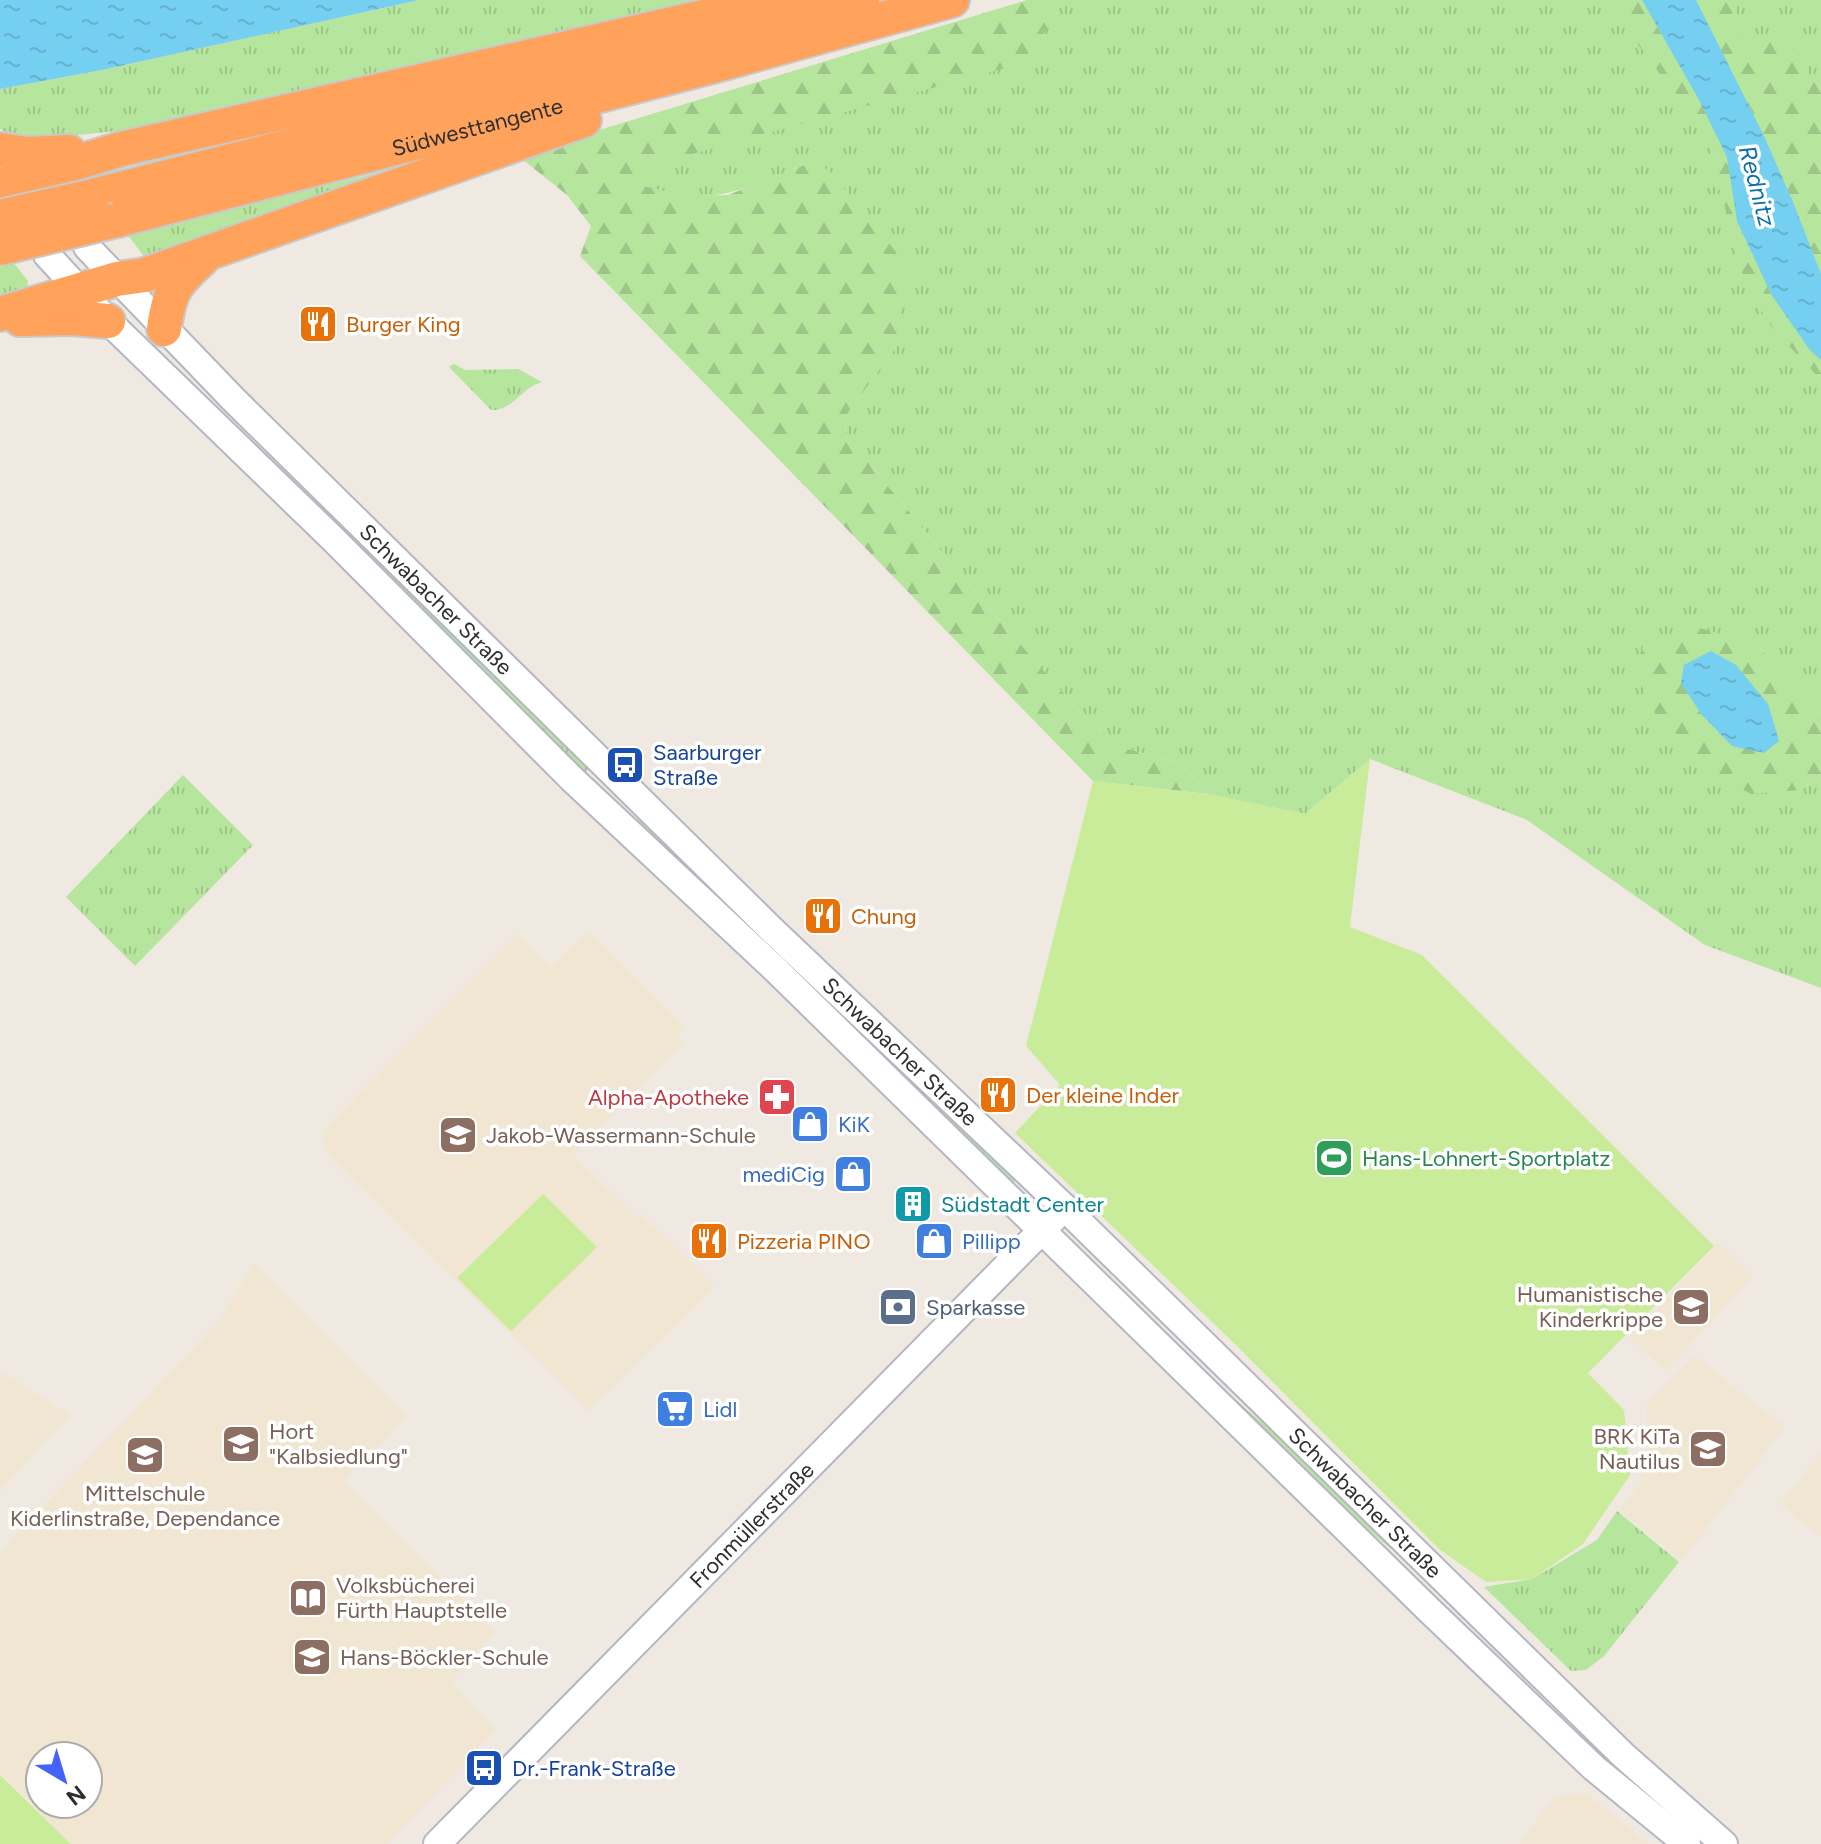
<svg xmlns="http://www.w3.org/2000/svg" width="1821" height="1844" font-family="Figtree,sans-serif">
  <defs>
    <pattern id="grass-tufts" width="24" height="20" patternUnits="userSpaceOnUse" patternTransform="scale(2)"><rect width="24" height="20" fill="#b6e59e"/><path d="M3 7l-1-3M5 7V3M7 7l1-3M15 17l-1-3M17 17v-4M19 17l1-3" fill="none" stroke="#9dc588"/></pattern>
    <pattern id="forest-firs" width="22" height="20" patternUnits="userSpaceOnUse" patternTransform="scale(2)"><rect width="22" height="20" fill="#b6e59e"/><path d="M5 1l3.5 6h-7zM16 11l3.5 6h-7z" fill="#9dc588"/></pattern>
    <pattern id="water-ripples" width="26" height="14" patternUnits="userSpaceOnUse" patternTransform="scale(2)"><rect width="26" height="14" fill="#75cff0"/><path d="M2 4q2-2 4 0t4 0M15 11q2-2 4 0t4 0" fill="none" stroke="#66b2ce"/></pattern>
  </defs>
  <rect width="100%" height="100%" fill="#efe9e1"/>
  <path fill="#f0e6d1" fill-rule="evenodd" d="M588,930l97,98 -8,9 6,6 -110,112 63,61 -104,105 109,-107 74,73 -126,124 -255,-250 -8,-9 -3,-12 1,-9 9,-11 185,-186 33,33z
    M1718,1243l35,33 -87,95 -37,-33z
    M254,1263l153,154 -63,64 151,151 -44,50 45,47 -108,115h-316l-72,-71v-221l221,-233zM40,1756h48v48h-48z
    M1695,1356l90,71 -103,133 -63,-50 21,-27 7,-24v-56z
    M0,1371l70,44 -70,76z
    M1821,1453v84l-41,-33z
    M1587,1794l62,50h-130l36,-48z"/>
  <path fill="url(#grass-tufts)" d="M419,0h287l-558,128 -101,10 -42,-6 -5,-3v-40l102,-19z
    M1060,0h761v714l-64,-69 43,145 21,-16v214l-116,-43 -178,-125 -157,-61 -65,55 -98,-20 -25,-30 -62,-17 -39,-34 -97,-110 -138,-168 -1,-18 53,-73 -91,-180c-39,15 -78,36 -121,32 -23,-3 -37,-9 -62,-9l28,-22 167,-48 236,-98z
    M381,172l4,3 -237,87 -21,-28z
    M13,262l15,19 -1,10 -27,12v-38z
    M454,364l11,6 53,-1 24,13c-20,5 -29,29 -51,28l-42,-43z
    M354,548l15,1 221,218 -8,8z
    M183,775l70,70 -118,121 -69,-69z
    M640,816l125,122 -5,4 -128,-118z
    M800,972l217,207 -7,8 -214,-211z
    M1225,1391l75,64 94,92 -3,2 -71,-61 -98,-94z
    M1617,1511l62,51 -75,94 -18,14 -15,1 -87,-84 48,-8 65,-39z"/>
  <path fill="url(#forest-firs)" d="M1027,0h33l-5,19 -35,45 -368,101 -27,22h23l39,9 41,-1 79,-31 22,6 77,94 -8,80 -53,73 1,18 138,168 97,110 39,34 62,17 25,30 -114,-13 -513,-525 11,-30 -24,-31 -50,-40z
    M1619,0h23l56,98 29,59 10,64 34,73 38,55 12,11v21c-13,-17 -29,-31 -42,-46 -35,-40 -50,-92 -56,-143l-27,-15 18,-31 -75,-100z
    M1696,0h36l13,45 12,-1 8,-8 20,2 36,54v182l-28,-72 -29,-66z
    M1700,628l57,17 64,69v60l-21,16 -49,4 -54,-28 -37,-42 -25,-52 8,-27z"/>
  <path fill="#c9ec9a" d="M1370,759l-20,168 72,28 292,291 -126,127 36,37 6,65 -47,69 -51,35 -46,3 -47,-33 -204,-205 -220,-211 45,-48 -34,-39 67,-265 114,13 98,20z
    M543,1194l54,53 -86,84 -54,-53z
    M0,1775l71,69h-71z"/>
  <path fill="url(#water-ripples)" d="M0,0h419l-317,70 -102,19z
    M1642,0h54l68,136 29,66 28,72v86l-12,-11 -38,-55 -34,-73 -10,-64 -29,-59z
    M1711,651l25,14 32,39 11,37 -15,12 -32,-7 -31,-32 -20,-31 3,-18z"/>
  <g fill="none" stroke-linecap="round" stroke-linejoin="round">
    <defs>
      <g id="secondary">
        <path id="s1" d="M87,247l146,152 537,529 294,279 559,548 101,89"/>
        <path d="M47,255l61,66 226,219 238,239 204,191 652,639 166,159 93,76"/>
        <path id="s2" d="M437,1844l617,-626"/>
      </g>
      <g id="highway">
        <path d="M0,150l28,4 41,-2"/>
        <path d="M0,186l121,-37 658,-149"/>
        <path d="M93,196l769,-196"/>
        <path id="s3" d="M117,220l599,-155 236,-65"/>
        <path d="M0,314l117,-35 28,-4 439,-155"/>
        <path d="M20,319l53,-1 35,3"/>
        <path d="M164,329c5,-37 10,-45 38,-70"/>
      </g>
    </defs>
    <use href="#secondary" stroke="#b4b7c1" stroke-width="30"/>
    <use href="#highway" stroke="#c9c9c9" stroke-width="38"/>
    <use href="#secondary" stroke="#fff" stroke-width="26"/>
    <use href="#highway" stroke="#ffa35c" stroke-width="34"/>
    <defs>
      <path id="highway-bridge" d="M0,217l93,-21
        M0,248l117,-28"/>
    </defs>
    <use href="#highway-bridge" stroke="#c9c9c9" stroke-width="38" stroke-linecap="butt"/>
    <use href="#highway-bridge" stroke="#ffa35c" stroke-width="34"/>
  </g>
  <defs>
    <symbol id="restaurant-square" viewBox="-11 -11 22 22"><rect x="-9" y="-9" width="18" height="18" rx="4" fill="#e8710a" stroke="#fff"/><path d="M-5-6h1v4h1v-4h1v4h1v-4h1v5L-1.5 .5V6h-2V.5L-5-1ZM5-6V6H3V1.5H1.5Q1.5-4 5-6Z" fill="#fff"/></symbol>
    <symbol id="bus-square" viewBox="-11 -11 22 22"><rect x="-9" y="-9" width="18" height="18" rx="4" fill="#1a4fb4" stroke="#fff"/><path d="M-5-6H5V4H4V6H2V4H-2V6H-4V4H-5ZM-3.5-4V0h7V-4ZM-3.5 1.2v1.5H-2V1.2ZM2 1.2v1.5H3.5V1.2Z" fill="#fff"/></symbol>
    <symbol id="pharmacy-square" viewBox="-11 -11 22 22"><rect x="-9" y="-9" width="18" height="18" rx="4" fill="#e0444e" stroke="#fff"/><path d="M-2-6h4v4h4v4h-4v4h-4v-4h-4v-4h4Z" fill="#fff"/></symbol>
    <symbol id="shop-square" viewBox="-11 -11 22 22"><rect x="-9" y="-9" width="18" height="18" rx="4" fill="#3f7fe0" stroke="#fff"/><path d="M-5-2.5h2.3a2.7 3.5 0 0 1 5.4 0H5L5.5 6h-11ZM-1.5-2.5h3a1.5 2.3 0 0 0-3 0Z" fill="#fff"/></symbol>
    <symbol id="school-square" viewBox="-11 -11 22 22"><rect x="-9" y="-9" width="18" height="18" rx="4" fill="#8d6e63" stroke="#fff"/><path d="M0-5L7-2L0 1L-7-2ZM-4 1L0 2.5L4 1V4Q0 6-4 4Z" fill="#fff"/></symbol>
    <symbol id="stadium-square" viewBox="-11 -11 22 22"><rect x="-9" y="-9" width="18" height="18" rx="4" fill="#2e9e5b" stroke="#fff"/><path d="M0-5a6.5 5 0 1 0 0 10a6.5 5 0 1 0 0-10ZM-3.5-1.8h7v3.6h-7Z" fill="#fff"/></symbol>
    <symbol id="building-square" viewBox="-11 -11 22 22"><rect x="-9" y="-9" width="18" height="18" rx="4" fill="#0f9aa8" stroke="#fff"/><path d="M-4-6H4V6H1V3H-1V6H-4ZM-2.5-4.3h1.7v1.8h-1.7ZM.8-4.3h1.7v1.8H.8ZM-2.5-1h1.7V.8h-1.7ZM.8-1h1.7V.8H.8Z" fill="#fff"/></symbol>
    <symbol id="bank-square" viewBox="-11 -11 22 22"><rect x="-9" y="-9" width="18" height="18" rx="4" fill="#5c6f8a" stroke="#fff"/><path d="M-6-4H6V4H-6ZM0-2.3a2.3 2.3 0 1 0 0 4.6a2.3 2.3 0 1 0 0-4.6Z" fill="#fff"/></symbol>
    <symbol id="supermarket-square" viewBox="-11 -11 22 22"><rect x="-9" y="-9" width="18" height="18" rx="4" fill="#3f7fe0" stroke="#fff"/><path d="M-6-5.5h2.5l.6 2H6L4.5 2H-2.5L-4.4-4H-6ZM-1.5 3.2a1.3 1.3 0 1 0 .1 0ZM3 3.2a1.3 1.3 0 1 0 .1 0Z" fill="#fff"/></symbol>
    <symbol id="library-square" viewBox="-11 -11 22 22"><rect x="-9" y="-9" width="18" height="18" rx="4" fill="#8d6e63" stroke="#fff"/><path d="M-6-4Q-3-5.5-.7-3.5V5Q-3 3-6 4ZM6-4Q3-5.5 .7-3.5V5Q3 3 6 4Z" fill="#fff"/></symbol>
  </defs>
  <g fill-rule="evenodd">
    <use href="#restaurant-square" x="296" y="302" width="44" height="44"/>
    <use href="#bus-square" x="603" y="743" width="44" height="44"/>
    <use href="#restaurant-square" x="801" y="894" width="44" height="44"/>
    <use href="#restaurant-square" x="976" y="1073" width="44" height="44"/>
    <use href="#pharmacy-square" x="755" y="1075" width="44" height="44"/>
    <use href="#shop-square" x="788" y="1102" width="44" height="44"/>
    <use href="#school-square" x="436" y="1113" width="44" height="44"/>
    <use href="#stadium-square" x="1312" y="1136" width="44" height="44"/>
    <use href="#shop-square" x="831" y="1152" width="44" height="44"/>
    <use href="#building-square" x="891" y="1182" width="44" height="44"/>
    <use href="#restaurant-square" x="687" y="1219" width="44" height="44"/>
    <use href="#shop-square" x="912" y="1219" width="44" height="44"/>
    <use href="#bank-square" x="876" y="1285" width="44" height="44"/>
    <use href="#school-square" x="1669" y="1285" width="44" height="44"/>
    <use href="#supermarket-square" x="653" y="1387" width="44" height="44"/>
    <use href="#school-square" x="219" y="1422" width="44" height="44"/>
    <use href="#school-square" x="1686" y="1427" width="44" height="44"/>
    <use href="#school-square" x="123" y="1433" width="44" height="44"/>
    <use href="#library-square" x="286" y="1576" width="44" height="44"/>
    <use href="#school-square" x="290" y="1635" width="44" height="44"/>
    <use href="#bus-square" x="462" y="1746" width="44" height="44"/>
  </g>
  <g text-anchor="middle" stroke-width="7" stroke-linejoin="round" paint-order="stroke">
    <g font-size="22" fill="#2e2e2e" stroke="#fff">
      <text dy="8" stroke="none"><textPath href="#s3" startOffset="372">Südwesttangente</textPath></text>
      <text dy="8" stroke="none"><textPath href="#s1" startOffset="496">Schwabacher Straße</textPath></text>
      <text dy="8" stroke="none"><textPath href="#s1" startOffset="1144">Schwabacher Straße</textPath></text>
      <text dy="8" stroke="none"><textPath href="#s1" startOffset="1792">Schwabacher Straße</textPath></text>
      <text dy="8" stroke="none"><textPath href="#s2" startOffset="448">Fronmüllerstraße</textPath></text>
    </g>
    <g font-size="22" fill="#c56008" stroke="#fff" text-anchor="start">
      <text x="346" y="332">Burger King</text>
      <text x="851" y="924">Chung</text>
      <text x="1026" y="1103">Der kleine Inder</text>
      <text x="737" y="1249">Pizzeria PINO</text>
    </g>
    <g font-size="22" fill="#164399" stroke="#fff" text-anchor="start">
      <text x="653" y="760">Saarburger<tspan x="653" dy="25">Straße</tspan></text>
      <text x="512" y="1776">Dr.-Frank-Straße</text>
    </g>
    <g font-size="22" fill="#be3a42" stroke="#fff" text-anchor="end">
      <text x="749" y="1105">Alpha-Apotheke</text>
    </g>
    <g font-size="22" fill="#366cbe" stroke="#fff" text-anchor="start">
      <text x="838" y="1132">KiK</text>
      <text x="825" y="1182" text-anchor="end">mediCig</text>
      <text x="962" y="1249">Pillipp</text>
      <text x="703" y="1417">Lidl</text>
    </g>
    <g font-size="22" fill="#785e54" stroke="#fff" text-anchor="start">
      <text x="486" y="1143">Jakob-Wassermann-Schule</text>
      <text x="1663" y="1302" text-anchor="end">Humanistische<tspan x="1663" dy="25">Kinderkrippe</tspan></text>
      <text x="269" y="1439">Hort<tspan x="269" dy="25">"Kalbsiedlung"</tspan></text>
      <text x="1680" y="1444" text-anchor="end">BRK KiTa<tspan x="1680" dy="25">Nautilus</tspan></text>
      <text x="145" y="1501" text-anchor="middle">Mittelschule<tspan x="145" dy="25">Kiderlinstraße, Dependance</tspan></text>
      <text x="336" y="1593">Volksbücherei<tspan x="336" dy="25">Fürth Hauptstelle</tspan></text>
      <text x="340" y="1665">Hans-Böckler-Schule</text>
    </g>
    <g font-size="22" fill="#27864d" stroke="#fff" text-anchor="start">
      <text x="1362" y="1166">Hans-Lohnert-Sportplatz</text>
    </g>
    <g font-size="22" fill="#0d838f" stroke="#fff" text-anchor="start">
      <text x="941" y="1212">Südstadt Center</text>
    </g>
    <g font-size="22" fill="#4e5e75" stroke="#fff" text-anchor="start">
      <text x="926" y="1315">Sparkasse</text>
    </g>
    <g font-size="24" font-style="italic" fill="#0d6fa3" stroke="#fff">
      <text transform="translate(1757 186) rotate(75)" y="8">Rednitz</text>
    </g>
  </g>
  <g transform="translate(64 1780) rotate(142)"><circle r="38" fill="#ffffff" stroke="#ababab" stroke-width="2"/>
  <path d="M0-6L14 30L0 20L-14 30Z" fill="#4264fb"/>
  <text y="-12" font-size="22" font-weight="bold" text-anchor="middle" fill="#2e2e2e">N</text>
  </g>
</svg>
